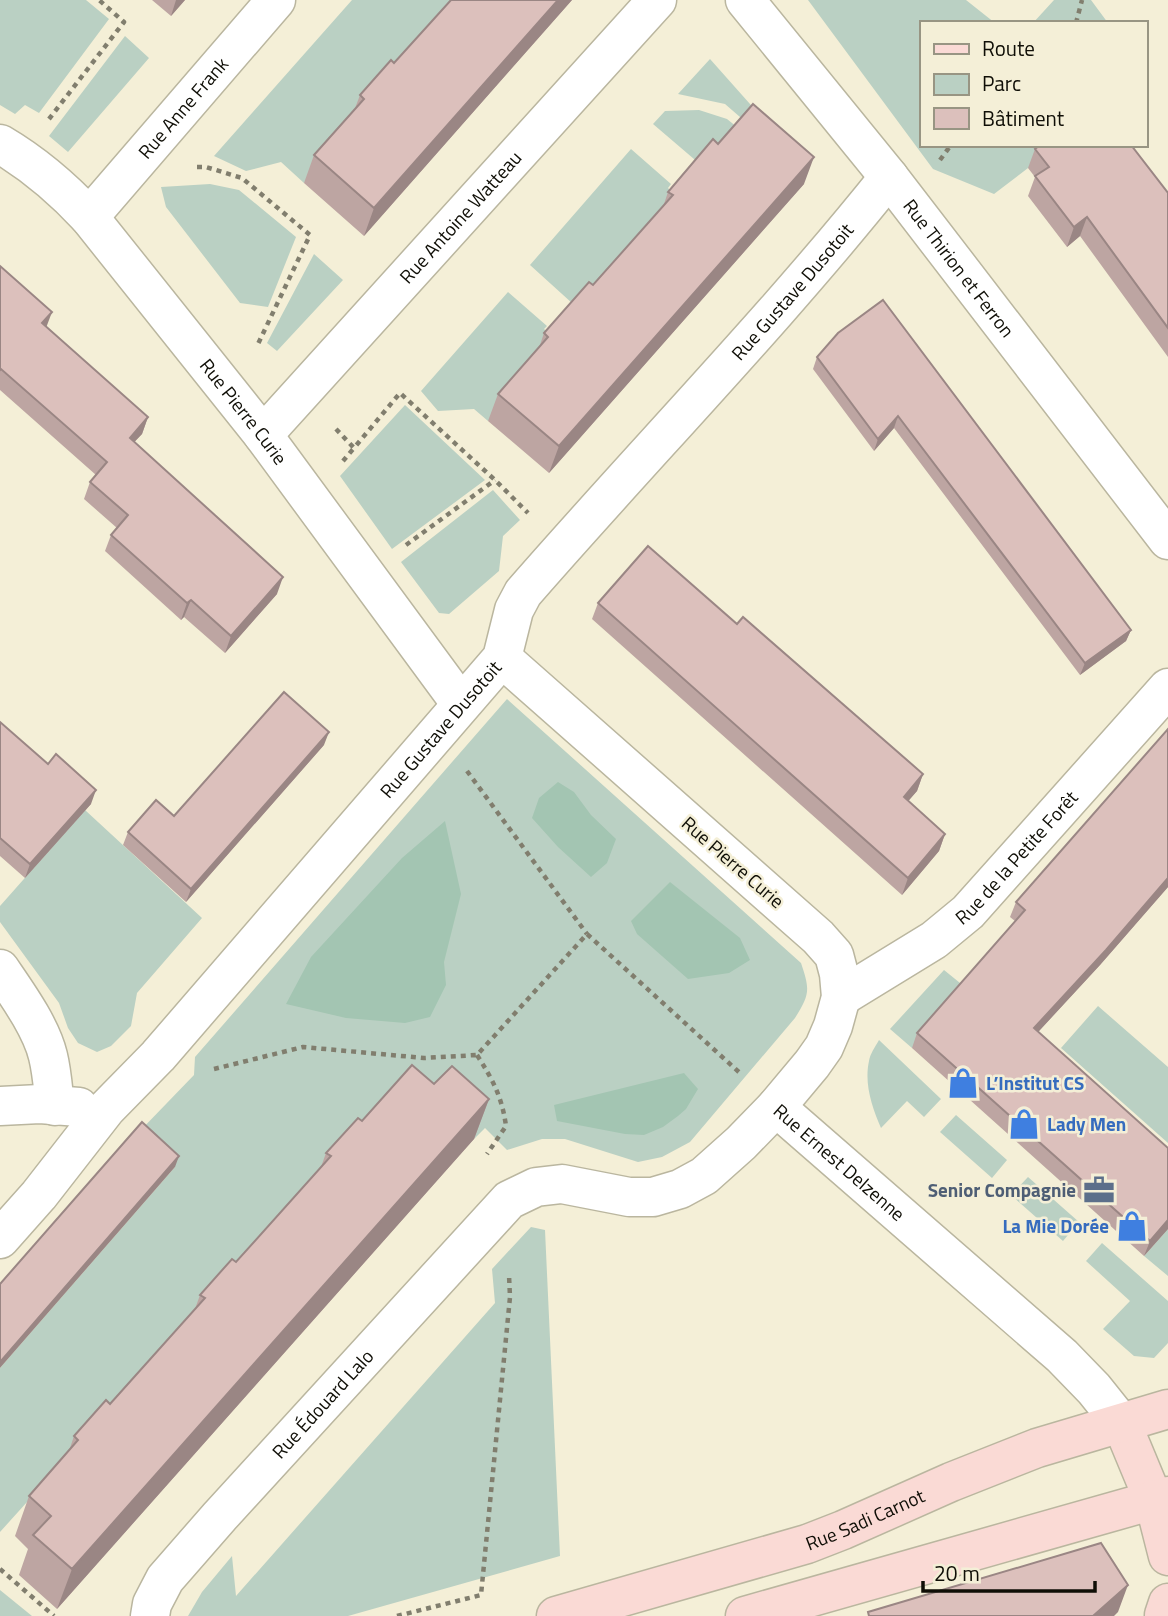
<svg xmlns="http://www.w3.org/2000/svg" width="1168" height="1616" font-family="'Titillium Web',sans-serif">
  <rect width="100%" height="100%" fill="#f4efd7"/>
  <path fill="#bad0c3" d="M0,0h86l23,19 -70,94 -14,-8 -10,9 -15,-9z
    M352,0h113l-161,183 -23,-21 -35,9 -32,-15z
    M808,0h158l29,23h-74v122h137l-64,49 -61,-25z
    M1054,0h37l17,23h-75z
    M125,36l24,22 -81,94 -19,-16z
    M710,59l80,90 -6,6 -59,-51 -47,-10z
    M699,110l28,9 16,13 -35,39 -55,-47 12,-13z
    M631,149l40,35 -3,4 9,9 -94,116 -53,-48z
    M210,184l29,6 57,47 -28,70 -28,-4 -74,-96 -5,-20z
    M314,254l29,26 -66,71 -10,-8z
    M508,292l39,34 -3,3 10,9 -16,26 -50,57 -14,-12 -36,2 -17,-20z
    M405,405l80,75 -93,69 -52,-73z
    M493,490l27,30 -17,16 -4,35 -50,43 -10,-1 -38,-51z
    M507,699l294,264c9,27 9,31 -6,55l-105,124 -28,15 -24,5 -73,-23h-23l-35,11 -22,-22 -11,11 -181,68 -293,325v-164l175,-201 -37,-34 56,-58 1,-18z
    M85,810l117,108 -65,75 -6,33 -20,20 -14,6 -19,-9 -10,-15 -9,-25 -59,-81v-16z
    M944,970l21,17 -53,61 -22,-19z
    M1098,1006l70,61v76l-107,-95z
    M879,1040l62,59 -17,18 -17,-16 -26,27c-9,-21 -17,-44 -12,-67 1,-7 6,-14 10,-21z
    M956,1115l51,45 -15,18 -52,-46z
    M1028,1177l51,45 -16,19 -52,-46z
    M531,1227l14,3 15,326 -212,60h-160l14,-24 30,-36 4,40 259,-293 -3,-34z
    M1168,1229v47l-24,-20z
    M1102,1243l66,58v42l-14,15 -20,-2 -31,-27 27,-28 -44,-40z
    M0,1590l32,26h-32z"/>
  <path fill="#a3c5b2" d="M558,782l16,10 17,23 25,24 -9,24 -16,14 -33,-30 -26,-29 7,-20z
    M445,821l16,73 -17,68 2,23 -16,32 -25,6 -59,-5 -60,-14 25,-47 91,-99z
    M670,882l70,56 10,22 -21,13 -41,6 -51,-45 -6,-13z
    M684,1073l14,16 -12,20 -8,7 -15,11 -19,8 -19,-1 -68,-13 -3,-16z"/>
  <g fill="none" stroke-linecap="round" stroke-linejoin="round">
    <defs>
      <g id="street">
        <path id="s1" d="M745,0l144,177 279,363"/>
        <path id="s2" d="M0,144c34,20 62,44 89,73l174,218 198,269"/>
        <path id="s3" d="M89,217l187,-217"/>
        <path id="s4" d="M263,435l394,-435"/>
        <path d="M0,969c17,25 41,58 48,87 4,16 5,33 7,50"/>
        <path id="s5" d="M841,997l93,-57 34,-28 200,-224"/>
        <path d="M0,1106l40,-2 39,3"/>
        <path id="s6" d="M776,1107l286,249 32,33 28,35"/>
        <path id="s7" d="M0,1239l39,-44 67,-86 52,-53 344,-398 12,-48 9,-17c121,-139 251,-272 366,-416"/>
        <path id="s8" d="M150,1616l2,-12 13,-25 55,-63 289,-316 27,-13 26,-3 67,13h24l27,-8 24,-13 37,-33 35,-36 36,-43 12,-17 9,-21 8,-29 -2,-23 -5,-19 -16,-18 -316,-279"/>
      </g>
      <g id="secondary">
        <path d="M1122,1424l32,77 14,55"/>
        <path d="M1164,1615l4,-12"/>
        <path id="s9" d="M556,1616l251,-72 36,-14 108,-48 86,-34 131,-39"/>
        <path d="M745,1616l423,-120"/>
      </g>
    </defs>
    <use href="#street" stroke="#bab69f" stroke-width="41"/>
    <use href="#secondary" stroke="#bab69f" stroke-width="41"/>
    <path stroke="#817e6e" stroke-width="4.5" stroke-dasharray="5 5" stroke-linecap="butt" d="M1076,23l6,-23
      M49,119l75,-97 -25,-22
      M940,160l11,-15
      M197,167h9l36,11 68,57 -53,111
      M336,429l18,19 46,-55 95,87 33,33
      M343,461l11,-13
      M406,545l89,-65
      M467,771l120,163
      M477,1055c16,25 25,42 29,71l-19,28
      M214,1069l89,-22 121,11 53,-3 110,-121 154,140
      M0,1569l54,47
      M397,1616l84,-21 29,-298 -1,-22"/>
    <use href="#street" stroke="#fff" stroke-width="38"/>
    <use href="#secondary" stroke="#fadad5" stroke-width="38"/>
  </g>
  <path fill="#bda5a2" d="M152,0h33l-14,16z
    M451,0h121l-208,236 -60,-53 10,-28 40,-44 6,-16 34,-32z
    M718,144l86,40 -255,289 -61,-52 10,-27 41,-46 5,-15 49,-48 70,-78 5,-15z
    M1035,149l133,44v164l-88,-121 -13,11 -39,-51 7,-19 -7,-9z
    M0,266l46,61 102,90 -6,17 -8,8 143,152 -52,59 -41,-36 -3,3 -76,-69 6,-16 6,-7 -33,-29 6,-17 6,-7 -96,-85z
    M838,333l293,297 -5,11 -46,34 -186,-247 -20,23 -61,-82 4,-12z
    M598,603l325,171 -6,17 -9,10 37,33 -6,17 -37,44 -310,-276z
    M0,722l91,82 -66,74 -25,-22z
    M1168,729v158l-68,78 -62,67 130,197 -24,27 -232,-208 5,-15 98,-112 -5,-4 6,-15z
    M324,745l-138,157 -63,-57 5,-13 46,-16z
    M434,1084l55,15 -15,40 -417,470 -38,-34 9,-26 -13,-13 14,-40 40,-45 5,-15 36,-32 85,-95 5,-14 36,-33 85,-95 5,-14 36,-32z"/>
  <path fill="#9a8684" d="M176,0h9l-14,16z
    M558,0h14l-208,236 10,-28z
    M814,157l-10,27 -255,289 10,-27z
    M1087,217l-7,19 -13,11 7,-20z
    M52,312l-6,16 -4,-5z
    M898,416l-4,12 -20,23 4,-12z
    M148,417l-6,17 -19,20 7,-16z
    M283,577l-6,17 -52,59 6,-17z
    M191,600l-7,17 -3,3 6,-17z
    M1131,630l-5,11 -46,34 5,-12z
    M329,732l-5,13 -138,157 5,-13z
    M923,774l-6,17 -19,22 6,-16z
    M96,790l-5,14 -66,74 5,-14z
    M945,834l-6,17 -37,44 6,-17z
    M1168,878v9l-68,78 -72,78 6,-15z
    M489,1099l-15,40 -417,470 15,-40z
    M179,1156l-4,11 -175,201v-6z
    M1168,1220v9l-24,27 6,-15z
    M1128,1585l-10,27 -4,4h-21z"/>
  <path fill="#dcc0bc" stroke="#9a8684" stroke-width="2" d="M451,0h107l-184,208 -60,-53 50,-56 -4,-4 31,-35 3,3z
    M753,104l61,53 -255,289 -61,-52 50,-57 -4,-4 45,-51 4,3 80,-90 -5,-3 45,-53 5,5z
    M1040,145h91l37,48v135l-81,-111 -13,10 -39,-51 14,-9 -14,-18z
    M0,266l52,46 -10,11 106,94 -18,21 153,139 -52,59 -40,-36 -4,3 -76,-68 17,-20 -38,-33 17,-20 -106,-93 -1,1z
    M883,300l248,330 -46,33 -187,-247 -20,23 -61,-82 21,-24z
    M648,546l89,78 6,-7 180,157 -19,23 41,37 -37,44 -310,-275z
    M284,692l45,40 -138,157 -63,-57 28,-32 18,16z
    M0,722l48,42 8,-10 40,36 -66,74 -30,-26z
    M1168,729v149l-62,72 -72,78 134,120v72l-18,21 -233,-208 108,-123 -9,-8z
    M412,1065l22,19 18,-18 37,33 -417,470 -39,-34 18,-19 -22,-20 49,-56 -4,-4 32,-36 4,4 95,-106 -5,-3 32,-36 4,3 95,-106 -5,-3 32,-35 4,3z
    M142,1122l37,34 -179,206v-78z
    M1101,1543l27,42 -35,31h-224l-1,-4z"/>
  <defs>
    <symbol id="shop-bare" viewBox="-9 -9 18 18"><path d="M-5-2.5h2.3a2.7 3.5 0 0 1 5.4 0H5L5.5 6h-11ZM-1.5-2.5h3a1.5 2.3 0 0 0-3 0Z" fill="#3f7fe0" stroke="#f4efd7" stroke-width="2.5" paint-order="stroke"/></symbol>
    <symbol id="office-bare" viewBox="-9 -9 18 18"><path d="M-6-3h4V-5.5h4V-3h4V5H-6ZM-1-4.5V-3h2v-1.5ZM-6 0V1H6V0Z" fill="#5c6f8a" stroke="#f4efd7" stroke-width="2.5" paint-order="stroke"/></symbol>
  </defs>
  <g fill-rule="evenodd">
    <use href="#shop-bare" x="941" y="1061" width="44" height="44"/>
    <use href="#shop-bare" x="1002" y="1102" width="44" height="44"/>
    <use href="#office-bare" x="1077" y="1168" width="44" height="44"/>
    <use href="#shop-bare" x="1110" y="1204" width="44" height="44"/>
  </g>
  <g text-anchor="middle" stroke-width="5" stroke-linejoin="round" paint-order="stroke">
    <g font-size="19" fill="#0f0e06" stroke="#f4efd7">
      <text dy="7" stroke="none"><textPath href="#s3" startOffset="144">Rue Anne Frank</textPath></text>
      <text dy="7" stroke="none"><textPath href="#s4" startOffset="294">Rue Antoine Watteau</textPath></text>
      <text dy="7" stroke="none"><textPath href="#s1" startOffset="343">Rue Thirion et Ferron</textPath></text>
      <text dy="7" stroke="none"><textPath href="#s7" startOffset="1241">Rue Gustave Dusotoit</textPath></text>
      <text dy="7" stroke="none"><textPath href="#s2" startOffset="364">Rue Pierre Curie</textPath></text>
      <text dy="7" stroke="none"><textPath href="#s7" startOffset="674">Rue Gustave Dusotoit</textPath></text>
      <text dy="7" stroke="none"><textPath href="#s5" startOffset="226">Rue de la Petite Forêt</textPath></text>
      <text transform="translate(733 862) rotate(41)" y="7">Rue Pierre Curie</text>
      <text dy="7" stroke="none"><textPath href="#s6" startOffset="84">Rue Ernest Delzenne</textPath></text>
      <text dy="7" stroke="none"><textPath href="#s8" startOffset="276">Rue Édouard Lalo</textPath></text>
      <text dy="7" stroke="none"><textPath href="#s9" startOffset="324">Rue Sadi Carnot</textPath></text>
    </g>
    <g font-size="19" font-weight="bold" fill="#366cbe" stroke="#f4efd7" text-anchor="start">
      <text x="986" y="1090">L’Institut CS</text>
      <text x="1047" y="1131">Lady Men</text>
      <text x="1109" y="1233" text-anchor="end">La Mie Dorée</text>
    </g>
    <g font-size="19" font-weight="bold" fill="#4e5e75" stroke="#f4efd7" text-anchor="end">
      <text x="1076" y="1197">Senior Compagnie</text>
    </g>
  </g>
  <rect x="920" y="21" width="228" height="126" fill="#f4efd7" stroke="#989583" stroke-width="2"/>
  <rect x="934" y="44" width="35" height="10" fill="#fadad5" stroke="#989583" stroke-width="2"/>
  <text x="982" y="56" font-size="21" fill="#0f0e06">Route</text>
  <rect x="934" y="74" width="35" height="21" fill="#bad0c3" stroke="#989583" stroke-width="2"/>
  <text x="982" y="91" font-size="21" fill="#0f0e06">Parc</text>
  <rect x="934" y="108" width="35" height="21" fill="#dcc0bc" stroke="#989583" stroke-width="2"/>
  <text x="982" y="126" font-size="21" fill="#0f0e06">Bâtiment</text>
  <path d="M923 1581v10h172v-10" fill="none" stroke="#0f0e06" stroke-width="3.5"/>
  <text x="934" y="1581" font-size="21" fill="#0f0e06" stroke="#f4efd7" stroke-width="5" paint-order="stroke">20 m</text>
</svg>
